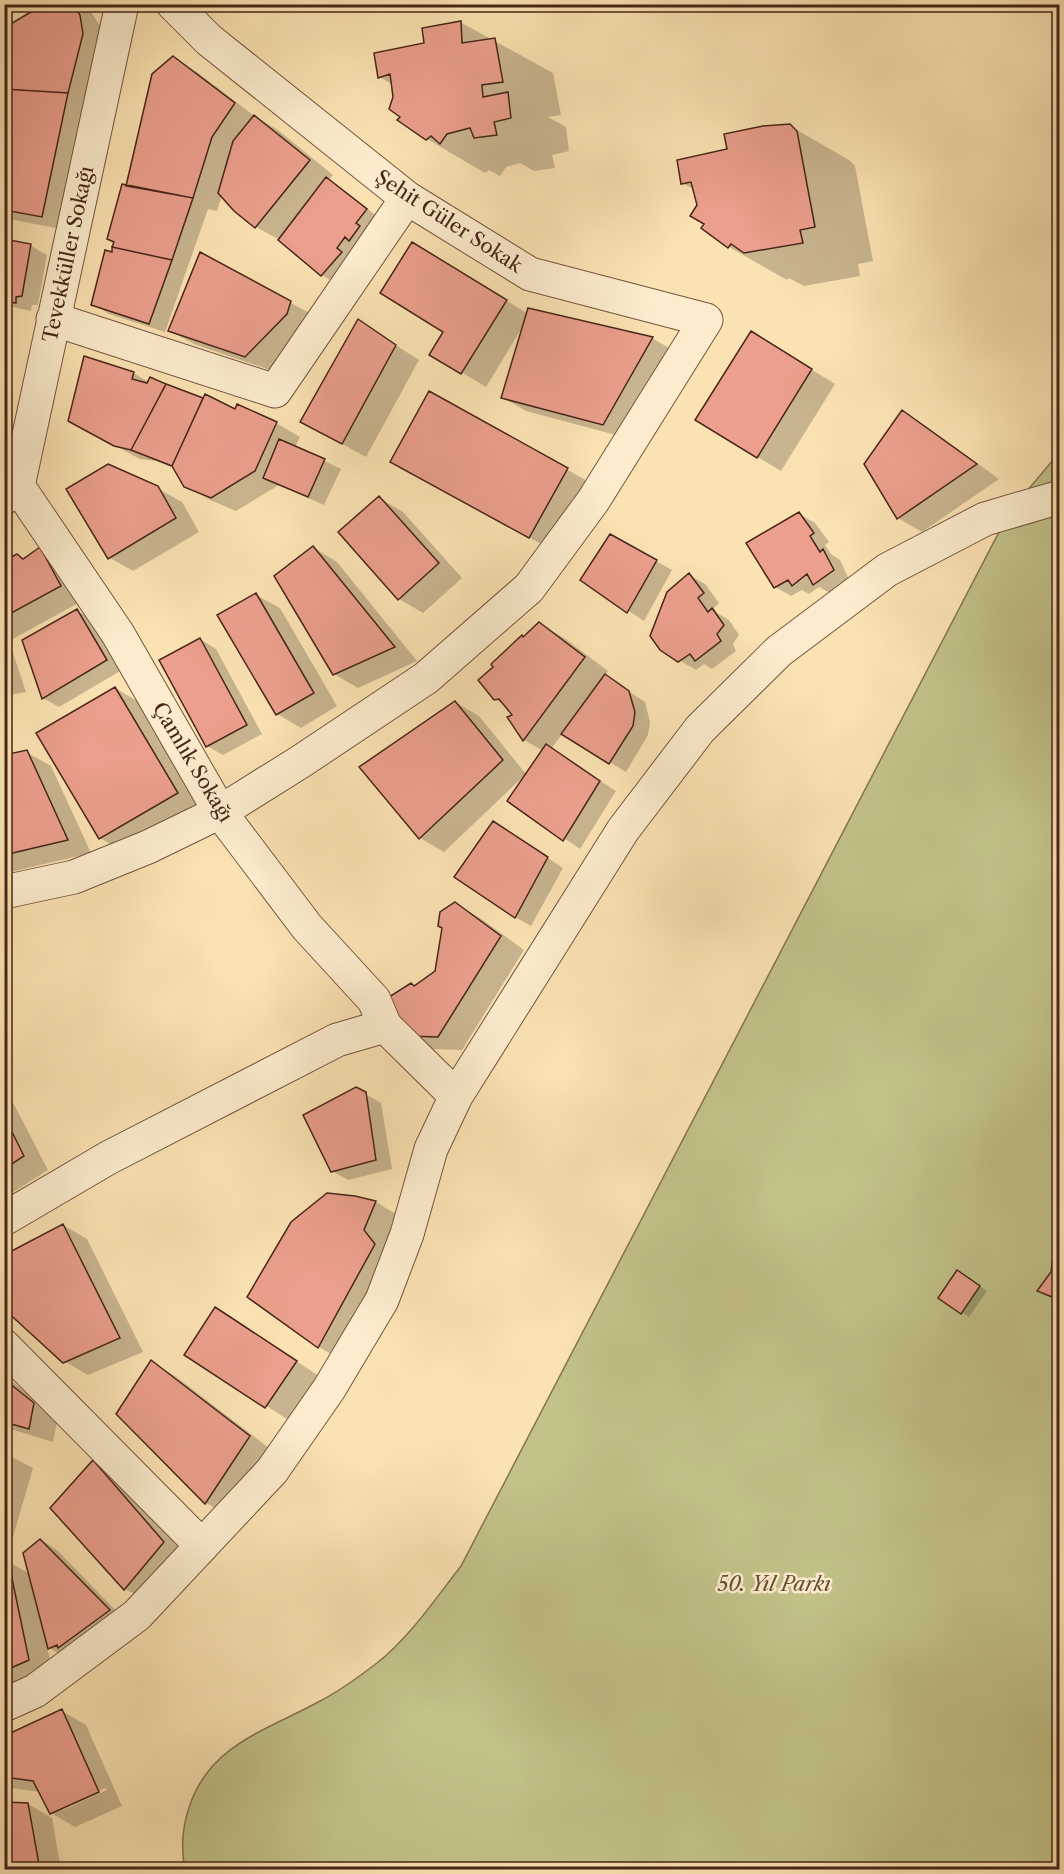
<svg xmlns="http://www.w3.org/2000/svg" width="1064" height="1874" font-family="'Libre Caslon Text',serif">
  <rect width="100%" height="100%" fill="#fbe2b2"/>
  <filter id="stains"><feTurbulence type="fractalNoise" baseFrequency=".00333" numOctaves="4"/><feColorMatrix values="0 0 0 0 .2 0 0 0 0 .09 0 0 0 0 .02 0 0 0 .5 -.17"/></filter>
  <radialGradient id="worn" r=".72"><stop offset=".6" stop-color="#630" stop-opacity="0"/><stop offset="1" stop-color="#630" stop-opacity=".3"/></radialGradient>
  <path fill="#c2c289" stroke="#847451" stroke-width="1.5" d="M1059,453v1416l-874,1c-4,-21 -3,-40 3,-59 19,-66 78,-80 132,-110 20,-10 40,-25 57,-38 32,-25 59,-65 84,-97l549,-1055z"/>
  <path fill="#0003" fill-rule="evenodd" d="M4,4h16l-16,11z
    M47,4h36l5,4 15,22 -37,200 -62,-12v-188z
    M460,22l93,51 8,42 -13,2 18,10 3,24 -17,4 3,13 -21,3 -14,-8 -14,4 -6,9 -11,-6 -4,3 -58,-34 -25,-22 -7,-19 -2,-13 -13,-8 -5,-22 50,-11z
    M173,58l24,14 60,46 21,12 55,45 -5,6 14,8 40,31 -44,65 -16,-10 -42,-35 -24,-13 -21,-17 -13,-15 -5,16 -9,-2 -43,123 -56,-18 -16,-10 20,-50 14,-67z
    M790,126l59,34 6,6 18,95 -15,3 2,12 -56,10 -15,-8 -2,2 -58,-33 -23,-23 -11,-34 -13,-7 47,-33z
    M4,241l27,5 16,9 -9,50h-6l-1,6 -27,-6z
    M201,254l114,62 -45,54 -76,-26 -24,-13z
    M436,257l92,57 1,-4 123,28 24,14 -49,86 -101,-27 -24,-14 21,-71 -37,61 -55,-33 14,-23z
    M358,321l61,39 -53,97 -64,-35z
    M775,347l60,37 -54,87 -84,-51z
    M133,373l16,9 1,-3 54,21 72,23 24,14 -5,10 46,22 -17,36 -45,-20 -43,26 -26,-11 -25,-14 -9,-17 -20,-8 -16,-2 -47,-25z
    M4,377l5,13 -5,2z
    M430,393l161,90 -37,68 -138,-76z
    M902,412l24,14 73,53 -77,53 -24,-14z
    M4,423l7,20 -7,2z
    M157,488l25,14 17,30 -66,39 -23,-13z
    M379,498l24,14 59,66 -39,35 -24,-14 -59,-67z
    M799,514l16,9 14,19 -4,3 6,9 9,6 9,19 -19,14 -11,-6 -10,7 -7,-4 -11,6 -16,-9z
    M314,548l23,14 80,99 -59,27 -24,-14z
    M40,549l44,51 -75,41 17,51 -22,4v-134l20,-2z
    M656,561l16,9 -28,51 -62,-41z
    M689,575l16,9 14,19 -5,5 3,5 12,7 10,15 -6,9 3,7 -24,18 -8,-5 -8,6 -17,-10z
    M256,595l24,13 57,98 -36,22 -24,-14z
    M77,611l16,9 29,50 -63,37 -16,-9z
    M540,624l24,14 44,33 -3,5 40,26 5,20 -2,13 -22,37 -63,-39 -12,16 65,42 -36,58 -71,-48 34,-50 -19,-11 -14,-22 4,-3 -8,-9 -11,-7 29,-60z
    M200,639l16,10 46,85 -39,21 -16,-9z
    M115,688l24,14 62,105 -77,45 -24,-14z
    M455,702l24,14 47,58 -82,78 -24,-14 -58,-71z
    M26,752l25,14 40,87 -85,20 -2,-1v-116z
    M510,833l53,35 -32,58 -16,-9z
    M455,904l25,14 44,32 -62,100 -30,-1 -25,-14 4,-51 4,3 21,-15z
    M4,1085l44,85 -44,28z
    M356,1089l25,14 11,66 -44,11 -16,-9z
    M354,1197l22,5 23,14 -56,145 -24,-14 -70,-50z
    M63,1225l24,14 56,113 -55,23 -24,-14z
    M965,1276l22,15 -18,26 -29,-19z
    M239,1323l80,53 -29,45 -104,-66z
    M151,1362l24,14 98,75 -44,65 -23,-13z
    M4,1375l54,43 -5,24 -49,-15z
    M4,1453l29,15 -20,69 -9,-3z
    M93,1462l24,14 70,80 -38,46 -24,-13z
    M41,1540l16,10 68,70 -59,37 -19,-10 6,26 -49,22v-133l3,-1 23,13z
    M62,1711l24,14 36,81 -47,21 -24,-14 -11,-21 -36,-5v-50zM105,1788l2,2 -44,20v-3z
    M28,1804l24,14 9,52h-57z"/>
  <path fill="#eb9f8c" stroke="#472519" stroke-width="1.5" d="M44,4h29l7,11 3,19 -15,59 -64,-4v-61z
    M461,21l1,22 33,-5 8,44 -21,3 1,12 25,-5 3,26 -17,4 3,13 -23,3 -4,-10 -23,6 -7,10 -9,-8 -5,4 -29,-20 3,-3 -11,-8 4,-12 -3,-23 -12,4 -4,-25 50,-10 -2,-15z
    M173,56l62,47 -23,34 -19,61 -67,-12 26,-112z
    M4,89l64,4 -26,124 -38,-7z
    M254,115l56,45 -55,68 -21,-17 -16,-18 15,-52z
    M790,124l7,7 18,96 -15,3 3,13 -59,10 -13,-9 -3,4 -27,-20 3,-4 -14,-8 7,-11 -6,-23 -10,2 -4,-24 50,-11 -3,-15 39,-8z
    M326,177l41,32 -11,14 4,3 -11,15 -4,-4 -8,11 5,4 -21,24 -43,-36z
    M122,184l71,14 -21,62 -60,-13 2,-5 -7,-3z
    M4,239l27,5 -9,52 -6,1v6l-12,-2z
    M412,242l95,58 -46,74 -32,-19 14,-23 -63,-39z
    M112,247l60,13 -23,64 -58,-19 14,-55 7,2z
    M200,252l91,49 -4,13 -42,43 -77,-26z
    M528,308l125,29 -50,88 -102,-27z
    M358,319l38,26 -54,99 -42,-22z
    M751,331l61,38 -55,89 -62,-38z
    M84,356l50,16 -2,7 15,4 3,-6 16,7 -35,66 -17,-4 -46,-25z
    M166,384l37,14 -31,68 -41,-16z
    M429,391l139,77 -39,70 -139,-76z
    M205,394l30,15 2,-5 40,18 -22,49 -44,27 -27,-11 -12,-21z
    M902,410l75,54 -80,55 -33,-55z
    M279,439l46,20 -17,38 -45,-19z
    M108,464l50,22 18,32 -68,41 -42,-70z
    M379,496l60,67 -41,37 -60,-68z
    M799,512l15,21 -4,3 10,16 3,-3 11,21 -21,15 -6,-11 -15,12 -4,-6 -14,8 -28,-45z
    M610,534l47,26 -30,53 -47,-33z
    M313,546l82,101 -62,28 -59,-99z
    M40,547l21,39 -57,31v-56l13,-7 6,5z
    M689,573l15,20 -6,5 10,14 4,-4 12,17 -7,9 4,7 -26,20 -5,-7 -12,8 -18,-12 -10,-14 17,-44z
    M256,593l58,100 -38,22 -59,-100z
    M77,609l30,51 -65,39 -20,-59z
    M539,622l46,35 -62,84 -16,-24 5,-2 -13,-16 -5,1 -16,-20 15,-13 -2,-3 31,-29 1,2z
    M200,638l47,87 -41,22 -47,-87z
    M605,674l24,17 6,21 -2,14 -24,38 -48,-30z
    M115,687l63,106 -79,46 -63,-106z
    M455,701l48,59 -84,79 -60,-72z
    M546,744l54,37 -37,60 -56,-40z
    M27,750l41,90 -64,15v-100z
    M493,821l55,36 -33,61 -61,-41z
    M455,902l46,34 -63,101 -32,-1 -17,-39 22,-14 3,3 21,-15 7,-43 -4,-2 2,-14z
    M356,1087l10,5 10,68 -45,12 -28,-57z
    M4,1116l20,40 -20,13z
    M327,1193l28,3 21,5 -12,29 11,14 -57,104 -71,-51 44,-75z
    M63,1224l57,114 -57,25 -59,-54v-54z
    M1060,1246v58l-8,-7 -15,-6 14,-19 3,-25z
    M957,1270l23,16 -19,28 -23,-16z
    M215,1307l82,54 -32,47 -81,-53z
    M151,1360l99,76 -45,68 -89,-90z
    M4,1379l30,24 -5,26 -25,-7z
    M4,1451l6,2 -6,19z
    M93,1460l71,82 -40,48 -74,-82z
    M40,1539l70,71 -52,38 -1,-3 -9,4 -25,-96z
    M8,1559l21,101 -25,11v-111z
    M62,1709l37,83 -49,22 -17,-33 -29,-4v-41z
    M4,1802l24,1 12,67h-36z"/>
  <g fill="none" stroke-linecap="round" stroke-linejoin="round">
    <defs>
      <path id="minor" d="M53,319l222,72 132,-193
        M18,486l100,148 102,178 87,115 67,73 11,26
        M4,498l14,-12 104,-482
        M4,892l70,-15 74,-30 72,-35 80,-50 126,-84 103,-90 64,-87 113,-181 -176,-46 -123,-76 -198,-158 -36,-36
        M4,1219l104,-61 229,-118 48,-14 71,70
        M4,1346l198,200
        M4,1705l31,-14 102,-76 135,-144 57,-82 53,-89 25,-66 24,-85 25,-53 167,-266 77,-101 79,-78 108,-81 98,-51 75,-22"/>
    </defs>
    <use href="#minor" stroke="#74543f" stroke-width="35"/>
    <use href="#minor" stroke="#fceccd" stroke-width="33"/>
  </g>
  <g text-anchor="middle" stroke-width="5" stroke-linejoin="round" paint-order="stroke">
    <g font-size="20" fill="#472519" stroke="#fceccd">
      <text transform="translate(449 221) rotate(33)" y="7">Şehit Güler Sokak</text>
      <text transform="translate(68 254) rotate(-78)" y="7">Tevekküller Sokağı</text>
      <text transform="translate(193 762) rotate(59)" y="7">Çamlık Sokağı</text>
    </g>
    <g font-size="20" font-style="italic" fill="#664c35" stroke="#fceccd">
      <text x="774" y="1591">50. Yıl Parkı</text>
    </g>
  </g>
  <rect width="1064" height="1874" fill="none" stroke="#fbe2b2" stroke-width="24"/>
  <rect x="6" y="6" width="1052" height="1862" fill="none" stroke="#472519" stroke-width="3"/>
  <rect x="12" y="12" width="1040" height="1850" fill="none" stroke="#472519" stroke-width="1.5"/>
  <rect width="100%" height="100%" filter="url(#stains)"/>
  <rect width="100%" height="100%" fill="url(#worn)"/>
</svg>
